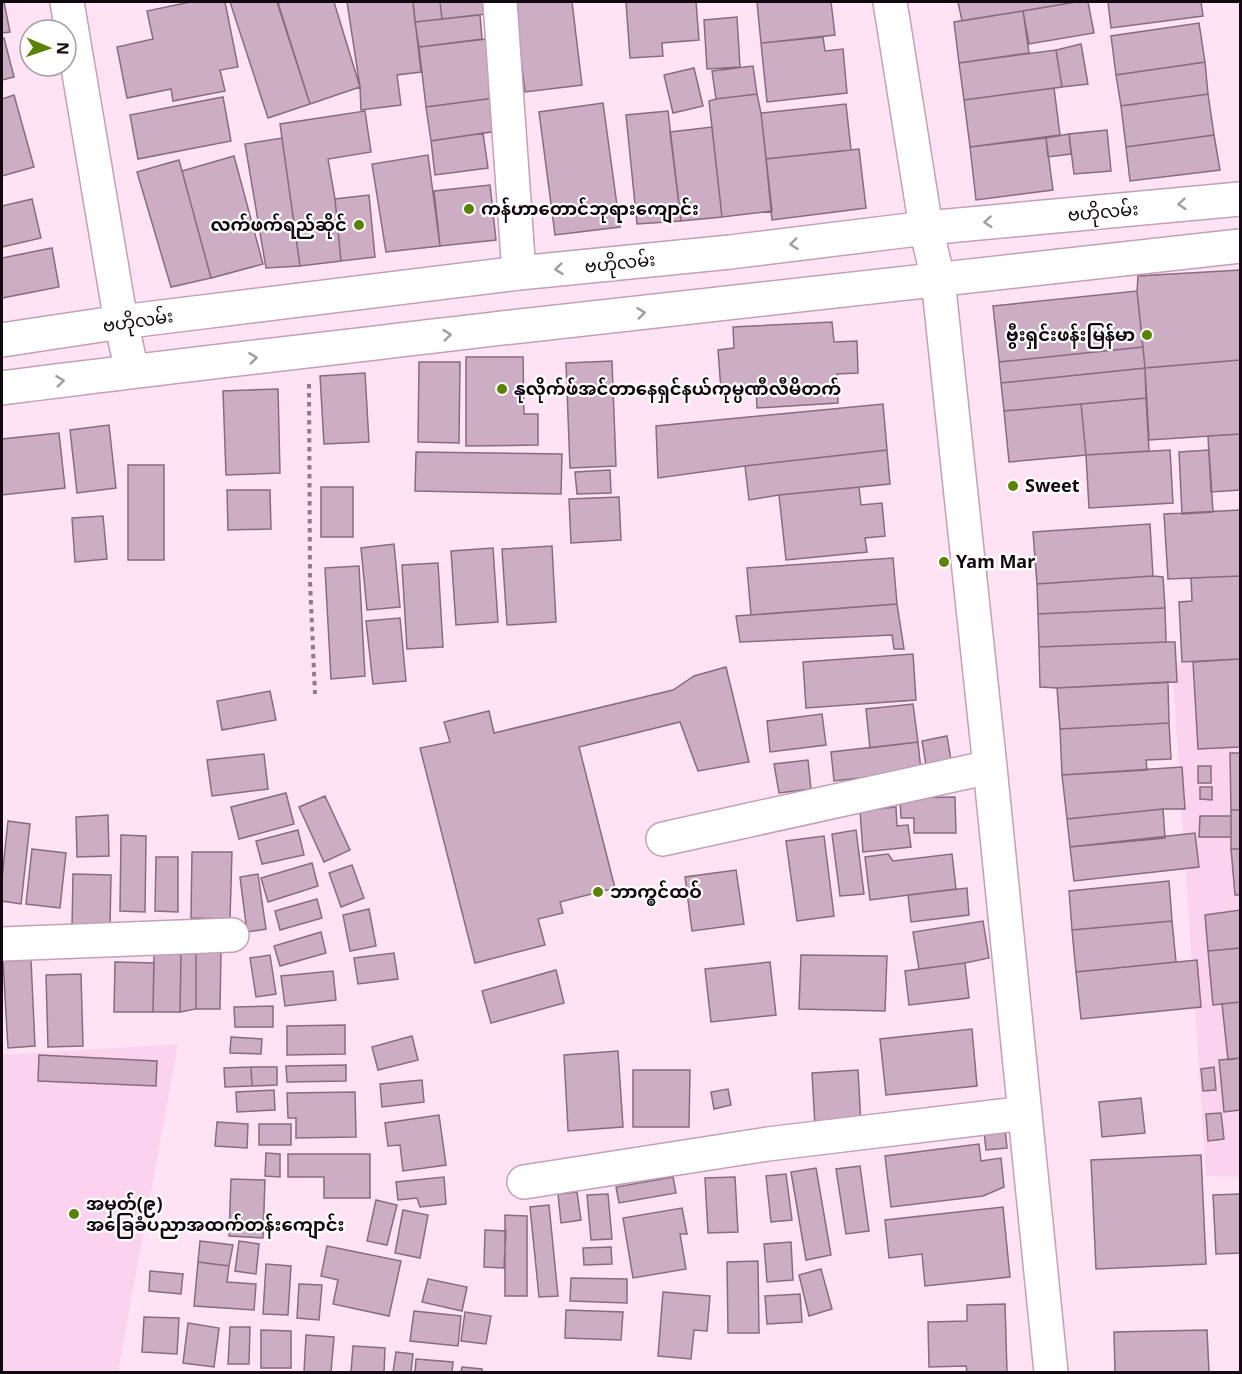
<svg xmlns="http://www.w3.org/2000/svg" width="1242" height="1374" font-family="'Noto Sans','Noto Sans Myanmar',sans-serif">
  <rect width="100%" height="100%" fill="#fee3f5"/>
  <path fill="#fbd3ee" d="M1240,657v520l-34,-1 -34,-512z
    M178,1044l-60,328h-116v-317z"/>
  <path fill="#cdadc3" stroke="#886b7f" stroke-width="1.5" d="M2,2h2l6,30 -8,1z
    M190,2h35l13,65 -18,3 5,21 -52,10 -2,-12 -44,9 -10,-51 36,-8 -6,-28z
    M230,2h47l33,102 -42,14z
    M282,2h52l26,85 -50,17 -32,-101z
    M347,2h66l8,70 -24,3 4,30 -40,5 -1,-23z
    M413,2h27l2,17 -27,3z
    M440,2h44l2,12 -44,5z
    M514,2h58l10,83 -57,7z
    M626,2h70l3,38 -37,3 1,13 -33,2z
    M757,2h74l4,33 -74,8z
    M958,2h118l-114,19z
    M1076,2h12l6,31 -65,11 -6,-33z
    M1108,2h93l2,14 -92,12z
    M1023,11l6,42 -70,10 -5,-41z
    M480,15l2,24 -63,8 -4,-25z
    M737,17l3,50 -33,2 -3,-49z
    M1199,23l6,39 -89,13 -5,-39z
    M823,37l2,14 18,-2 4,44 -80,9 -6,-59z
    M2,38h2l10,39 -12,3z
    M487,39l7,59 -68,9 -7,-60z
    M1081,44l7,40 -26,3 -6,-37z
    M1056,50l6,37 -98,13 -5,-37z
    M1205,62l3,32 -87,12 -5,-31z
    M753,66l4,28 -41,5 -4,-28z
    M694,68l9,38 -30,7 -9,-38z
    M1054,88l6,47 -90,12 -6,-47z
    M757,94l4,19 11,98 -50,6 -13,-116 7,-2z
    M1208,94l6,41 -88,12 -5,-41z
    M14,95l20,72 -32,9v-77z
    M223,97l8,44 -93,18 -8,-44z
    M494,98l4,33 -67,10 -5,-34z
    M603,103l17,124 -65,8 -16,-123z
    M846,104l5,46 -85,9 -5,-46z
    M365,111l6,41 -43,7 7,40 6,62 -41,5 -20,-142z
    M668,111l13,110 -44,3 -11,-109z
    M712,127l10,90 -41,4 -11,-89z
    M1107,130l4,41 -37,3 -5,-40z
    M483,133l5,35 -53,7 -4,-34z
    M1069,134l2,20 -23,3 -2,-19z
    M1214,135l6,35 -90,11 -4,-34z
    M282,138l18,128 -34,2 -21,-124z
    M1046,138l7,52 -77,10 -6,-53z
    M859,149l7,59 -94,12 -6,-61z
    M428,155l12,91 -54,6 -14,-88z
    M234,156l29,108 -52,14 -29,-107z
    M179,160l32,118 -40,9 -34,-115z
    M490,185l6,55 -56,6 -6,-55z
    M369,195l6,62 -34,4 -6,-62z
    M32,199l9,39 -39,9v-41z
    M52,248l7,39 -57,11v-40z
    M1240,270v90l-95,8 -8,-77 1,-15z
    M1137,291l6,56 -144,15 -6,-56z
    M832,322l2,20 23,-1 1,32 -21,1 1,29 -81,5 -1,-20 -35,2 -3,-40 16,-2 -1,-21z
    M1143,347l2,21 -144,15 -2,-21z
    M466,357h57l1,57h14v31l-72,1z
    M1240,360v74l-91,6 -4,-72z
    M612,361l4,105 -46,2 -4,-105z
    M419,362h41l-1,81 -41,-1z
    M1145,368l1,30 -142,13 -3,-28z
    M365,373l4,69 -45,2 -4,-68z
    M278,389l2,84 -54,2 -3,-84z
    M1146,398l3,53 -63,4 -5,-51z
    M883,404l4,46 -142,16 -87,12 -2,-52z
    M1081,404l5,51 -77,7 -5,-51z
    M109,425l7,63 -39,5 -7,-63z
    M59,433l6,55 -63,7v-56z
    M1240,434v56l-29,2 -3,-56z
    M887,450l3,34 -111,11 -30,5 -4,-34z
    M1170,450l3,53 -84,5 -3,-53z
    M1209,450l4,62 -31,2 -3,-62z
    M416,452l146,2 -1,40 -146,-3z
    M128,465h36v95h-36z
    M610,470l1,23 -34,1 -2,-22z
    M321,487h32v50h-32z
    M859,487l2,18 21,-2 3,33 -20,2 2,14 -81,8 -7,-65z
    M227,490h43l1,39 -43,1z
    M619,497l2,43 -50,3 -2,-44z
    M1240,510v66l-72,3 -4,-65z
    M103,516l4,43 -32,3 -3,-44z
    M1150,524l3,52 -116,8 -4,-52z
    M394,544l6,63 -33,3 -6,-62z
    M552,546l4,76 -49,3 -5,-76z
    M493,548l5,74 -42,3 -5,-74z
    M893,558l4,46 -146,11 -4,-47z
    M438,563l5,84 -36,2 -5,-84z
    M359,566l6,110 -34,3 -6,-111z
    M1153,576l10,1 2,31 -127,6 -1,-30z
    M1240,576v83l-58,3 -3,-60 13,-1 -1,-23z
    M897,604l7,45h-10l-2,-14 -152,7 -4,-26z
    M1165,608l1,34 -127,5 -1,-33z
    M400,618l6,63 -33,3 -7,-63z
    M1166,642h9l2,40 -120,6 -17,-1 -1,-40z
    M913,654l3,46 -110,8 -3,-46z
    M1240,659v88l-42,2 -5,-87z
    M726,667l23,95 -51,9 -18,-49 -101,25 36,141 -55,14 3,11 -25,6 7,26 -70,18 -55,-215 30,-6 -6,-20 45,-11 5,22 179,-43 21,-14z
    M1168,682l1,41 -109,6 -3,-41z
    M270,691l6,29 -54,10 -5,-29z
    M913,704l5,38 -48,6 -4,-39z
    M822,714l4,31 -56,7 -3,-31z
    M1169,723l2,36 -25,1 1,10 -85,5 -2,-46z
    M947,736l4,24 -25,5 -4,-24z
    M918,742l3,29 -87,10 -3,-29z
    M1230,753h10v57h-9z
    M264,754l4,35 -56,7 -5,-36z
    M808,760l3,29 -32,4 -5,-29z
    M1198,766h13v17h-13z
    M1182,767l3,42h-22l-96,10 -5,-44z
    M1200,787h12v13l-12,-1z
    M286,793l8,31 -55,15 -8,-32z
    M325,796l25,54 -26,12 -25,-55z
    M955,797l1,36h-42v-15h-13l-1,-20z
    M896,807l1,19 11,-1 3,22 -48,5 -3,-41z
    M1163,809l2,29 -95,9 -3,-28z
    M1231,810h9v39h-9z
    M108,815l1,41 -32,1 -1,-40z
    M1200,816h31v21h-32z
    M8,821l22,3 -9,80 -19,-3v-23z
    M298,830l6,25 -42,9 -6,-23z
    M856,830l8,64 -24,2 -8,-62z
    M1195,833l4,34 -125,14 -4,-34z
    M121,835l25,1 -1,76 -25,-1z
    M824,836l10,80 -37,5 -11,-80z
    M32,849l34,4 -6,55 -34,-4z
    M1231,849h9v46h-5z
    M192,852h40l-2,67 -39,-1z
    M888,854l5,7 59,-7 4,35 -86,11 -5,-43z
    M156,857h22v55l-23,-1z
    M312,863l6,23 -50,16 -7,-24z
    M352,865l12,33 -23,9 -12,-34z
    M736,870l8,54 -52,7 -7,-54z
    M73,874l38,1 -1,53h-38z
    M258,874l8,55 -19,3 -7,-55z
    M1169,881l3,40 -100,9 -3,-39z
    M967,888l2,27 -58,7 -3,-27z
    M317,899l5,19 -42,12 -5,-19z
    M369,909l7,37 -26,5 -7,-36z
    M1240,910v38l-32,3 -3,-36z
    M983,921l6,37 -24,5 -46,6 -6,-37z
    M1172,921l4,41 -100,10 -4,-42z
    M321,932l5,21 -46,13 -6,-20z
    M1240,948v54l-27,3 -5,-54z
    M196,951h25l-1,58h-24z
    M196,951v58l-16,3 1,-58z
    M154,953l27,1 -1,58h-27z
    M394,953l4,26 -40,5 -4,-26z
    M270,955l6,39 -20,3 -6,-39z
    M801,955l86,1 -2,55 -86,-2z
    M31,960l4,86 -27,2 -5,-87z
    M1197,960l4,47 -120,12 -5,-47z
    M115,962l39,1 -1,49h-39z
    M770,962l6,53 -65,7 -6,-53z
    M965,963l4,35 -60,7 -4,-34z
    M556,970l8,33 -73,20 -9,-32z
    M333,971l3,29 -51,6 -4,-30z
    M81,974l2,72 -35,1 -2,-72z
    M1240,1002v56l-12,2 -6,-56z
    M273,1006v21h-38l-1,-20z
    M345,1025v29l-58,1v-29z
    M972,1029l5,57 -91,9 -6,-56z
    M412,1036l6,24 -40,10 -6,-23z
    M231,1037l31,2 -1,15 -31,-1z
    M618,1051l5,76 -55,4 -4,-76z
    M39,1055l118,6 -1,25 -118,-5z
    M1240,1058v52l-16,2 -5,-52z
    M346,1065v16l-59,1 -1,-16z
    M251,1067h26v18l-25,1z
    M251,1067l1,19 -27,1 -1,-19z
    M1214,1067l2,23 -13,1 -2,-22z
    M633,1070h57l-1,57h-56z
    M858,1070l3,55 -46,2 -3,-54z
    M422,1080l2,22 -42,5 -2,-23z
    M728,1089l3,16 -17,4 -3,-17z
    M274,1090l1,20 -38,2 -1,-20z
    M355,1092l1,45 -60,1v-20h-8l-1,-25z
    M1141,1098l4,35 -43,4 -3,-35z
    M1221,1113l3,26 -16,2 -2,-27z
    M439,1115l7,50 -43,6 -3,-26 -12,1 -3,-23z
    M217,1122l31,2 -1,24 -32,-2z
    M259,1124h32v21h-32z
    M1005,1129l2,19 -21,2 -2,-19z
    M979,1144l2,17 20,-3 3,29 -21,9 -92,11 -6,-51z
    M266,1153l14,1v23l-15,-1z
    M288,1154h82v44h-46v-21h-36z
    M1201,1155l5,109 -110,5 -5,-109z
    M860,1166l9,65 -23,3 -10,-65z
    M816,1168l15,87 -25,5 -15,-88z
    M786,1174l6,46 -21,2 -5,-46z
    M444,1177l2,27 -26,3 -3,-9 -19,2 -2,-18z
    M673,1177l3,16 -57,10 -3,-16z
    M735,1177l3,55 -30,1 -3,-55z
    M231,1179l34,1 -2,58 -34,-2z
    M577,1192l4,28 -20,3 -3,-29z
    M608,1194l4,45 -21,1 -4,-45z
    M1240,1194v59l-24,1 -3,-59z
    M376,1200l21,5 -10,40 -20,-4z
    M549,1205l9,91 -19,1 -9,-90z
    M1003,1207l7,70 -85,9 -3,-32 -33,4 -4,-38z
    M682,1208l5,26h-7l6,35 -53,9 -10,-60z
    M403,1210l25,5 -8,43 -25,-5z
    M505,1215l22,1v80h-22z
    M485,1230l21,1 -2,37 -20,-1z
    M200,1241l33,4 -4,21 -31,-4z
    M239,1241l20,3 -3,30 -21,-3z
    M791,1242l2,38 -26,2 -3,-38z
    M327,1246l74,15 -12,55 -56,-12 5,-24 -17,-4z
    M611,1247l1,17 -28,1 -1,-17z
    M758,1261l1,72h-31l-1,-71z
    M198,1262l31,4 -2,16 29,2 -2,26 -60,-4z
    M266,1264l25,2 -3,49 -25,-1z
    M821,1269l11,40 -23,7 -10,-41z
    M150,1271l33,3 -2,20 -32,-3z
    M571,1278l56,1v24l-57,-2z
    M428,1279l39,8 -5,24 -40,-9z
    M299,1284l23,1 -3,35 -22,-2z
    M663,1292l47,4 -3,35 -13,-1 -3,29 -33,-3z
    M800,1294l2,28 -35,2 -2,-28z
    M1005,1304l2,68h-40l-1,-6 -37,1 -1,-45 39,-1v-16z
    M566,1310l57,2 -2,28 -56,-2z
    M414,1311l47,5 -3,30 -48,-5z
    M465,1312l26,4 -5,28 -25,-3z
    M144,1317l35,1 -2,36 -35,-2z
    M188,1323l31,5 -5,39 -31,-4z
    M230,1327h20l-1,37h-21z
    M261,1330l30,1v37h-30z
    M1207,1330l2,42h-94l-1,-40z
    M306,1335l28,2 -3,35h-27z
    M353,1346l32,2 -1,24h-33z
    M396,1352l17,2 -2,18h-18z
    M416,1359l37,3 -1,10h-37z
    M462,1367l20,2v3h-21z"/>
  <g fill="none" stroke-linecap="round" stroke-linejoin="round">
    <defs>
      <path id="street" d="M67,2l54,320 11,49
        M500,2l19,271
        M890,2l36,226 12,51 52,488 61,605
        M2,340l119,-18 398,-49 211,-21 196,-24 314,-29
        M2,388c169,-22 340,-41 510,-61 243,-27 486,-54 728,-81
        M663,839l327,-72
        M2,944l230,-9
        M524,1182l244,-38 257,-31"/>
    </defs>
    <use href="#street" stroke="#c0a1b6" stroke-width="36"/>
    <path stroke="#8e7b88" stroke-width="4" stroke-dasharray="4.5 4.5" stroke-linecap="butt" d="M309,384l1,197 5,113"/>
    <use href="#street" stroke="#fff" stroke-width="33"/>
  </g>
  <defs><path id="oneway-chevron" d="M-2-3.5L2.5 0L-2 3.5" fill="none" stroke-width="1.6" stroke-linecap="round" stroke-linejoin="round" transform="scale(1.5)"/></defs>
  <g stroke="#a09c9f">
    <use href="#oneway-chevron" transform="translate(1182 204) rotate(175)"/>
    <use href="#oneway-chevron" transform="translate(988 222) rotate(175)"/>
    <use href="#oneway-chevron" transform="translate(794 244) rotate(173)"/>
    <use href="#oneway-chevron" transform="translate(559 269) rotate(174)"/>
    <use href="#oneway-chevron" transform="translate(641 313) rotate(-6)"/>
    <use href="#oneway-chevron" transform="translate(447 335) rotate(-6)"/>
    <use href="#oneway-chevron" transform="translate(253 358) rotate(-7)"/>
    <use href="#oneway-chevron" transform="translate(60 381) rotate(-7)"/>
  </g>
  <g fill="#598102" stroke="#fff" stroke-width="2">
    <circle cx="469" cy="209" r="6"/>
    <circle cx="359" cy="225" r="6"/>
    <circle cx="1147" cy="335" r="6"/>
    <circle cx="502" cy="389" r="6"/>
    <circle cx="1013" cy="486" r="6"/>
    <circle cx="944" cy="562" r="6"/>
    <circle cx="598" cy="892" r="6"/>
    <circle cx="74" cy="1214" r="6"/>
  </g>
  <g text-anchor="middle" stroke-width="4.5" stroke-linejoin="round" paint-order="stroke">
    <g font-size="18" font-weight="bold" fill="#12080f" stroke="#fff" text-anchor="start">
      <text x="481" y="215">ကန်ဟာတောင်ဘုရားကျောင်း</text>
      <text x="347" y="231" text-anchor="end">လက်ဖက်ရည်ဆိုင်</text>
      <text x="1135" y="341" text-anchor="end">ဗွီးရှင်းဖန်းမြန်မာ</text>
      <text x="514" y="395">နုလိုက်ဖ်အင်တာနေရှင်နယ်ကုမ္ပဏီလီမိတက်</text>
      <text x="1025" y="492">Sweet</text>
      <text x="956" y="568">Yam Mar</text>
      <text x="610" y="898">ဘာက္ၜၚ်ထဝ်</text>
      <text x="86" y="1210">အမှတ်(၉)<tspan x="86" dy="21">အခြေခံပညာအထက်တန်းကျောင်း</tspan></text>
    </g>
    <g font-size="18" fill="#12080f" stroke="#fff">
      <text transform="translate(1103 212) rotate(-5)" y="6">ဗဟိုလမ်း</text>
      <text transform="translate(620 263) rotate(-6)" y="6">ဗဟိုလမ်း</text>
      <text transform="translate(138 321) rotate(-8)" y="6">ဗဟိုလမ်း</text>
    </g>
  </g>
  <rect width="1242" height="1374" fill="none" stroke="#12080f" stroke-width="6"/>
  <g transform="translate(48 48) rotate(92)"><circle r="28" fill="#ffffff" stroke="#a09c9f" stroke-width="1.5"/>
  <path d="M0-4.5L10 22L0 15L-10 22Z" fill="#598102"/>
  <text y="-9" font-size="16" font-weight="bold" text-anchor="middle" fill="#12080f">N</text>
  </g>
</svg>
